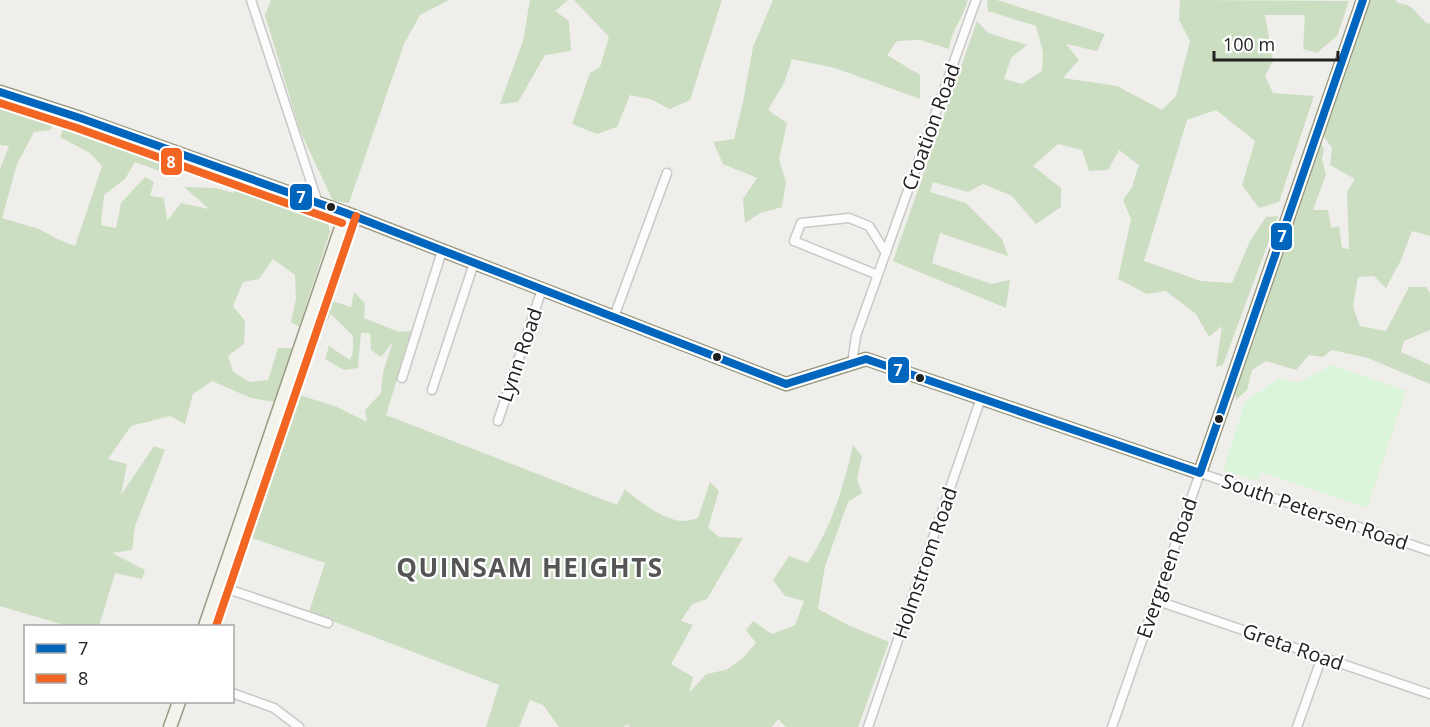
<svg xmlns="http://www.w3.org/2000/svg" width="1430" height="727" font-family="'Open Sans',sans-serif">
  <rect width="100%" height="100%" fill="#f0eeeb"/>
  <path fill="#cbdec1" d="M271,0h178l-29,15 -16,29 -55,159 -16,-2 -33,-70 -35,-116z
    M530,0h38l-13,11 14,10 2,30 -26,4 -27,47 -18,2 23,-63z
    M574,0h148l-32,100 -20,9 -20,-10 -20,-4 -13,32 -20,7 -25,-10 18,-51 10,-6 9,-30z
    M773,0h195c-5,18 -17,31 -19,49l-29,-9 -23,1 -10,14 33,20v24l-85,-31 -43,-9 -8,24 -16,27 19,13 -8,36 7,23 -4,25 -22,6 -15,10 -2,-24 14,-21 -34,-14 -10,-22 21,-3 9,-37 10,-55z
    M987,0h10l108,34 -8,17 -31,-7 13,16 -16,18 54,8 45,24 14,-14 14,-55 -11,-21 1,-20 169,1 -12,35 -20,17 -14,-4 2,-34h-40l8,45 -8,16 8,17 41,3 -35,106 -20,6 -17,-23 13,-44 -39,-31 -29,10 -43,141 57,20 31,2 18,-42 16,-24 12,-1 -55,149 -7,2 6,-41 -13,11 -13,-23 -30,-23 -19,3 -29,-15 13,-60 -8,-19 9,-13 7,-22 -20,-15 -11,20 -19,1 -7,-21 -24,-6 -25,22 28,22v19l-25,17 -24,-28 -29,-12 -15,8 -35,-10 -3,10 36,11 36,36 6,17 -68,-23 -8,30 59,21 19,-4 -4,28 -113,-47 84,-240 11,12 39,12 -16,13 -7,21 18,5 20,-13 1,-19 -7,-26 -48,-15z
    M1367,0h28c5,5 8,3 14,6 7,4 12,13 19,18l2,-1v213l-18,-5 -11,29 -15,28 -12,-12 -16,1 -5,30 7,19 26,5 23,-44h17l4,6v37l-26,11 -3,11 29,13v19l-62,-26 -36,-8 -9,7 -14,-2 -13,15 -30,-9 -14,9 -5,20 -11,10 -2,-14 86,-245 4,9 -2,9 4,16 -13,35h15l3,18 8,-2 3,22 7,1 -2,-57 8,-13 -25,-14 2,-17 -10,-14z
    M0,94l48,16 7,8 -4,12 -17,2 -17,32 -15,54 37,11 18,10 18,7 27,-80 -12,-13 -30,-16 8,-20 117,42 -14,16 -36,-13 -10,17 -21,16 -3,30 15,3 5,-25 24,-26 9,5 -4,14 14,2 3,23 14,-18 28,6 -25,-22 32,1 17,5 7,-10 86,31 4,18 -31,95 -8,-5 5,-23 -1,-24 -22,-16 -14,20 -16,3 -10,24 12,15 -1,23 -16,12 5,16 17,10 18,-2 10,-32h14l-18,54 -23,-4 -39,-17 -19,13 -8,30 -15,-8 -39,10 -23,33 19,5 -6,31 33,-49 11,4 -30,76 -3,24 -20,3 33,17 -3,9 -27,-6 -16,53h-32l-67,-20v-437l9,-23 -9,-1z
    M354,292l11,11 -1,15 35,14 13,-1 -26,84 231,90 8,-16c13,12 40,32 58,32 5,0 10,-2 15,-3l12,-36 9,9 -11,37 11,9 24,1 -36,61 -15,5 -11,17 12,4 -22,39 22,13 -4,16 17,-19 20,-4 17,-12 13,-15 -10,-13 7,-9 19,13 23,-9 9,-24 -19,-5 -12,-16 16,-24 19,7c23,-36 36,-76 45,-118l9,11 -5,23 5,14 -14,9 -23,64 -7,43 32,17 39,16 -31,85h-72l-8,-8 -6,8h-143v-3l-6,3h-64l-16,-22 -13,-5 -11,27h-33l13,-42 -190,-73 16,-49 -79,-27 47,-143 44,14 30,15 -2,-12 16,-17 2,-21 10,-30 -12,15 -10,-7 -1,-17h-9l-3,35 -14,2 -19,-11 4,-13 21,14 3,-8v-16l-22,-22 -10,19 -4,16 -11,5 20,-55 25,8z"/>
  <path fill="#daf5da" d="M1332,365l74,26 -39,117 -106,-36 -3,9 -35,-11 22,-68 34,-24 19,5z"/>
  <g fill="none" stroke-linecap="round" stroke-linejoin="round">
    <defs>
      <path id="street" d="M251,0l67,203
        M878,275l-84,-34 7,-18 48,-5 20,8 17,27
        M614,317l53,-144
        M852,364l4,-28 120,-336
        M402,378l40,-127
        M432,390l42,-127
        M498,421l44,-132
        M219,586l109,37
        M1155,600l275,94
        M232,693l42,15 25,19
        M868,727l113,-329
        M1112,727l88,-254 230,78
        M1297,727l25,-70"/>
      <path id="secondary" d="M0,92l80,26 266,95 440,171 80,-25 334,114 163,-473
        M205,626l141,-413
        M170,727l9,-25"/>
    </defs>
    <use href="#street" stroke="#c9c8c7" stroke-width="11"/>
    <use href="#secondary" stroke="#999a82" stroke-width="15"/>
    <use href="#street" stroke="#fdfcfc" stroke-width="8"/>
    <use href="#secondary" stroke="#f4f4ed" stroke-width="12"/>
    <defs>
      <path id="bus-1" d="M0,92l80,26 266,95 440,171 80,-25 334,114
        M1200,473l163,-473"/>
      <path id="bus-2" d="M0,103l77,25 265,95
        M216,626l140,-410"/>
    </defs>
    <use href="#bus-1" stroke="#fff" stroke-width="12"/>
    <use href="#bus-2" stroke="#fff" stroke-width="12"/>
    <use href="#bus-1" stroke="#0065bd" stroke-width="8"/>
    <use href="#bus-2" stroke="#f26522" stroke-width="8"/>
  </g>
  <g fill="#222" stroke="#fff" stroke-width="2">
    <circle cx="331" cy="207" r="5"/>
    <circle cx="717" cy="357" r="5"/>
    <circle cx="920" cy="378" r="5"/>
    <circle cx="1219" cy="419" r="5"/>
  </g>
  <g text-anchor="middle" stroke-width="4.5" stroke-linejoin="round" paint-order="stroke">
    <g font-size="20" fill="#222" stroke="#fff">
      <text transform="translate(931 127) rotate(-70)" y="7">Croation Road</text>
      <text transform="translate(520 355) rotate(-71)" y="7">Lynn Road</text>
      <text transform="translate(1315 512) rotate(19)" y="7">South Petersen Road</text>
      <text transform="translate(925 563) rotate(-71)" y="7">Holmstrom Road</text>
      <text transform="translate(1167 568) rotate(-71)" y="7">Evergreen Road</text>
      <text transform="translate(1293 647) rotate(19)" y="7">Greta Road</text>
    </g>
    <g font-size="26" font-weight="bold" letter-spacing="1.5" fill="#555" stroke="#fff">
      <text x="530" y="577">QUINSAM HEIGHTS</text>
    </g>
  </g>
  <g stroke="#fff" stroke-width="2">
    <rect x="160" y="147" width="23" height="29" rx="6" fill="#f26522"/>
    <rect x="289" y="183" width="24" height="28" rx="6" fill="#0065bd"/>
    <rect x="1270" y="222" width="23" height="29" rx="6" fill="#0065bd"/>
    <rect x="887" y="356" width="23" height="28" rx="6" fill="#0065bd"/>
  </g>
  <g font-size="16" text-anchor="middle" font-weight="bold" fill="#fff">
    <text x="171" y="168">8</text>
    <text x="301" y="203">7</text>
    <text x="1282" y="242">7</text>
    <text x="898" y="376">7</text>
  </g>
  <rect x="24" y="625" width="210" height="78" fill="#ffffff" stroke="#a7a7a7" stroke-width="1.5"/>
  <rect x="36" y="644" width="30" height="9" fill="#0065bd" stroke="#a7a7a7" stroke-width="1.5"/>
  <text x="78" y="655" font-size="18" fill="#222222">7</text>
  <rect x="36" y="674" width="30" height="9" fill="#f26522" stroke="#a7a7a7" stroke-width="1.5"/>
  <text x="78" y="685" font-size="18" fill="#222222">8</text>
  <path d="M1214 51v9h124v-9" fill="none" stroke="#222222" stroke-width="3"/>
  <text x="1223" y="51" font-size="18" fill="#222222" stroke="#ffffff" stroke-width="4.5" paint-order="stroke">100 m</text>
</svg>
